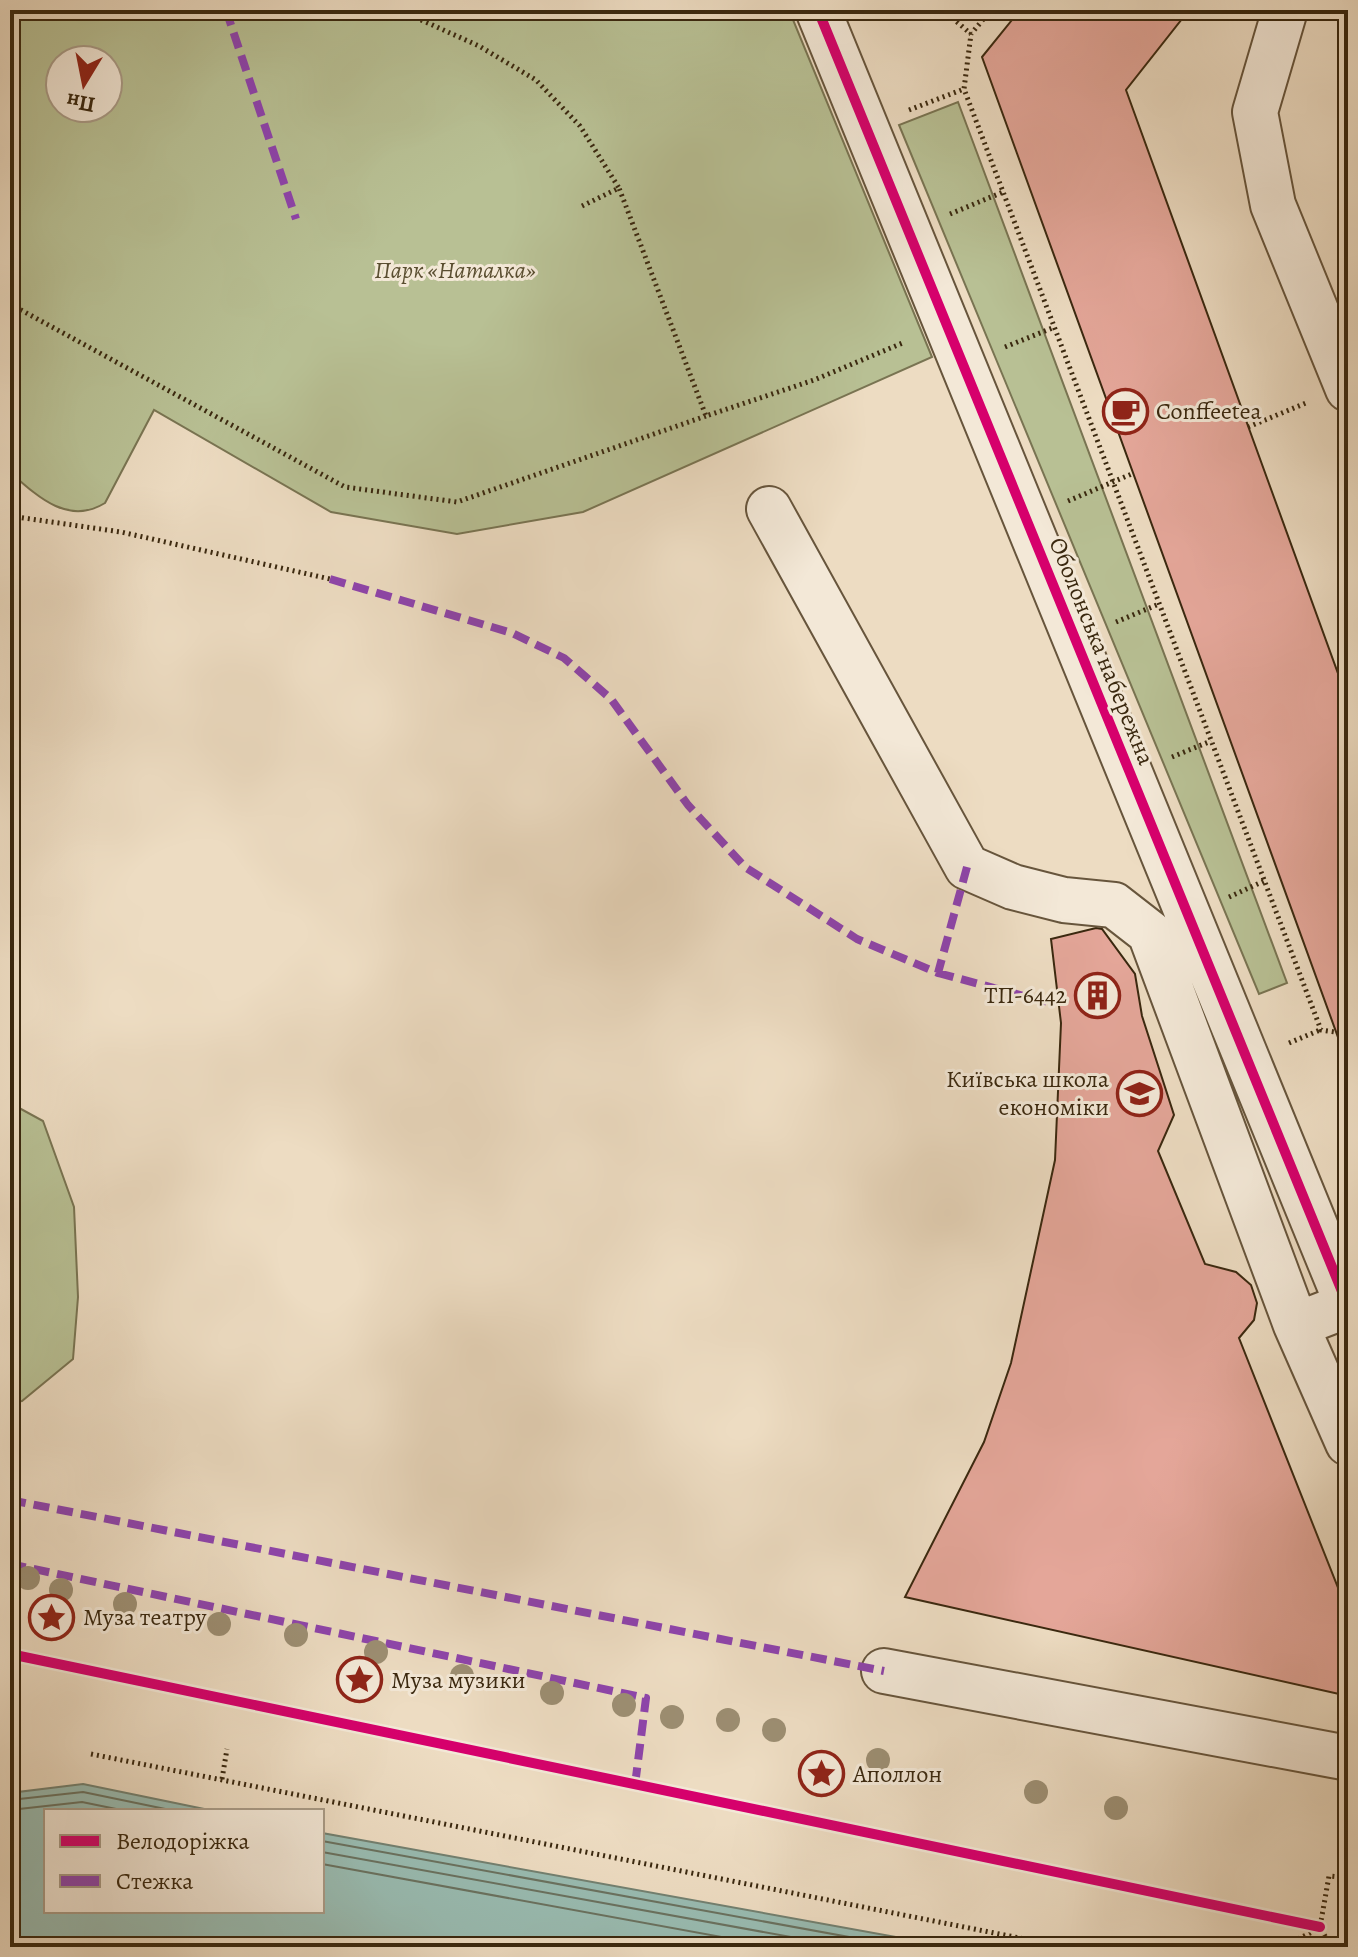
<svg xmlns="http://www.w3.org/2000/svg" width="1358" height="1957" font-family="Alegreya,serif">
  <rect width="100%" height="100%" fill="#eddcc2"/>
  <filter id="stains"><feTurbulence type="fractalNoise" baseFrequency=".0025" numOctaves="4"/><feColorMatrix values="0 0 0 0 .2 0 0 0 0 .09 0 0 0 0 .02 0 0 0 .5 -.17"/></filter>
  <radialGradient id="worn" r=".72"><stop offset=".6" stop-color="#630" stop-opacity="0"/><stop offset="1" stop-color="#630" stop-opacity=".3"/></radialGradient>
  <path fill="#b8c094" stroke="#797452" stroke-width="2" fill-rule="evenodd" d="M10,10h779l143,347 -349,155 -126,22 -126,-22 -177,-102 -49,93c-37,23 -68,-7 -95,-31zM108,60v48h-48v-48z
    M958,102l329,881 -28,11 -360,-869z
    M10,1103l33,18 31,86 4,90 -5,62 -51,42 -12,2z"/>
  <path fill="#99bcb2" stroke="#738171" stroke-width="2" d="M83,1784l131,27h-168v100h276v-78l629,114h-941v-154z"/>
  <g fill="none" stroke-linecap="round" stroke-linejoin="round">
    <path stroke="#6a7260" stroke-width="2" d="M10,1800l73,-8 92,19
      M10,1810l72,-8 44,9
      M322,1841l582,106
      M322,1852l524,95
      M322,1864l454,83"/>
  </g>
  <path fill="#e4a699" stroke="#3a280f" stroke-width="2" d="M1020,10h169l-63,80 222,611v349l-5,1 -361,-994z
    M1096,928l6,1 33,45 7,42 32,99 -16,36 47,113 31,8 15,13 6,18 -3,17 -15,18 109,275v83l-443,-99 79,-155 27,-79 44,-203 6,-137 -10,-84z"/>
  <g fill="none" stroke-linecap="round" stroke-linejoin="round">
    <defs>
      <path id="minor" d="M818,10l530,1296
        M1285,10l-30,102 18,93 75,184
        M769,509l198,358 46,20 51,13 50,5 36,28 146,392 52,-20
        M1296,1325l52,118
        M884,1671l464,87"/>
    </defs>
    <use href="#minor" stroke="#67553c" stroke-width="48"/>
    <path stroke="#3a280f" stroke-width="5" stroke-dasharray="2 4" stroke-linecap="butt" d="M399,10l80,36 57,34 44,46 39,62
      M943,10l28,24
      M991,10l-20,24 -7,55 357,941 27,4
      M909,110l55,-21
      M582,206l37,-18 87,228 108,-36 91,-38
      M950,214l53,-22
      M10,304l335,183 112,15 249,-86
      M1005,347l50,-20
      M1248,427l58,-24
      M1068,501l66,-28
      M10,516l111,16 209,47
      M1116,622l43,-18
      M1172,757l39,-16
      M1229,897l35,-16
      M1289,1043l31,-13
      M10,1654l1310,273
      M91,1754l974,193
      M222,1779l5,-30
      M1282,1947l38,-19
      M1331,1947l-11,-20 9,-51 19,2"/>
    <use href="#minor" stroke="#f3e8d7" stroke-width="44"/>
    <path stroke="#8e44ad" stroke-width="8" stroke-dasharray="16 8" stroke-linecap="butt" d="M226,10l70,209
      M330,579l182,54 52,25 47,41 77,106 57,62 112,72 81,34 29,-106
      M938,973l112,30
      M10,1500l874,171
      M10,1564l636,134 -11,87"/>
    <defs>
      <path id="cycleway" d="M818,10l530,1296
        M10,1654l1310,273"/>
    </defs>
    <use href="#cycleway" stroke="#f3e8d7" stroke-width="15"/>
    <use href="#cycleway" stroke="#d6006c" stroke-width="10"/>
  </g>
  <g fill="#9c8e72">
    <circle cx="28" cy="1578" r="12"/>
    <circle cx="61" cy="1590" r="12"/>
    <circle cx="125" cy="1604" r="12"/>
    <circle cx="219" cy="1624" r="12"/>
    <circle cx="296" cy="1635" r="12"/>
    <circle cx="376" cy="1652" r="12"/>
    <circle cx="462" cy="1676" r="12"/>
    <circle cx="552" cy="1693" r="12"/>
    <circle cx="624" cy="1705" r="12"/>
    <circle cx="672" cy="1717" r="12"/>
    <circle cx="728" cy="1720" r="12"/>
    <circle cx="774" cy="1730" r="12"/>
    <circle cx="878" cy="1760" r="12"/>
    <circle cx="1036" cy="1792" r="12"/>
    <circle cx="1116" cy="1808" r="12"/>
  </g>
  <defs>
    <symbol id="cafe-ring" viewBox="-11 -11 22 22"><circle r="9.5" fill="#f3e8d7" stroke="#8f2418" stroke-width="1.5"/><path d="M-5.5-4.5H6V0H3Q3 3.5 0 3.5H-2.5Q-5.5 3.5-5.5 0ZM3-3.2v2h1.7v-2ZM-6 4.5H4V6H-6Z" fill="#8f2418"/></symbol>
    <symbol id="building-ring" viewBox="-11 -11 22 22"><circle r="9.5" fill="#f3e8d7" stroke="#8f2418" stroke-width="1.5"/><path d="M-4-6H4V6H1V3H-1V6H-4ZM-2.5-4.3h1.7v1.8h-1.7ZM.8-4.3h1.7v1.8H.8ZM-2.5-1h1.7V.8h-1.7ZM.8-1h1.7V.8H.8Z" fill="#8f2418"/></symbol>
    <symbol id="university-ring" viewBox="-11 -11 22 22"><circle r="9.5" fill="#f3e8d7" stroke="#8f2418" stroke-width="1.5"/><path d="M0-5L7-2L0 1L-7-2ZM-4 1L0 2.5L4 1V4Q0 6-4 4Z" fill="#8f2418"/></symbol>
    <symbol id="sight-ring" viewBox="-11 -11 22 22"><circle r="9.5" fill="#f3e8d7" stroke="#8f2418" stroke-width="1.5"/><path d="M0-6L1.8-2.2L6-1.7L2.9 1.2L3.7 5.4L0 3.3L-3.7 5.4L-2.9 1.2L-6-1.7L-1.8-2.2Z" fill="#8f2418"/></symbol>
  </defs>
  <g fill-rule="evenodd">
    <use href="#cafe-ring" x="1100" y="386" width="51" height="51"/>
    <use href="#building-ring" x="1072" y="970" width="51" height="51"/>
    <use href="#university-ring" x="1114" y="1068" width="51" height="51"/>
    <use href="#sight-ring" x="26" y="1592" width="51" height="51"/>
    <use href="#sight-ring" x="334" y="1654" width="51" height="51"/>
    <use href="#sight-ring" x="796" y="1748" width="51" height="51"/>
  </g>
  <g text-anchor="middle" stroke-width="6" stroke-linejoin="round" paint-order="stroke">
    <g font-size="24" font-style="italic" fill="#5a4e30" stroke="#f3e8d7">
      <text x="455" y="278">Парк «Наталка»</text>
    </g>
    <g font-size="24" fill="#3a280f" stroke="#f3e8d7" text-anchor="start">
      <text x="1156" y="419">Conffeetea</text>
      <text x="1067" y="1003" text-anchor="end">ТП-6442</text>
      <text x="1109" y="1087" text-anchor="end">Київська школа<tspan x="1109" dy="28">економіки</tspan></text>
      <text x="83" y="1625">Муза театру</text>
      <text x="391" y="1688">Муза музики</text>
      <text x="853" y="1782">Аполлон</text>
    </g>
    <g font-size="24" fill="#3a280f" stroke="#f3e8d7">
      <text transform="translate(1102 651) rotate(68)" y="8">Оболонська набережна</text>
    </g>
  </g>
  <rect width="1358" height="1957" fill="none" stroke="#eddcc2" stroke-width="40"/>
  <rect x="12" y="12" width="1334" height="1933" fill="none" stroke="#3a280f" stroke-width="4"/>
  <rect x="20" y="20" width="1318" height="1917" fill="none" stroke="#3a280f" stroke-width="2"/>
  <rect x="44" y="1809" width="280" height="104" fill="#f3e8d7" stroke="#a99b87" stroke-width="2"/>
  <rect x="60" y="1835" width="40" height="12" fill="#d6006c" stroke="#a99b87" stroke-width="2"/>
  <text x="116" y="1849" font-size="24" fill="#3a280f">Велодоріжка</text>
  <rect x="60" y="1875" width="40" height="12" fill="#8e44ad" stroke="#a99b87" stroke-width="2"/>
  <text x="116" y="1889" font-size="24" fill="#3a280f">Стежка</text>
  <g transform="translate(84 84) rotate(190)"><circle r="38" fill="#f3e8d7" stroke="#a99b87" stroke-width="2"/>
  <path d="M0-6L14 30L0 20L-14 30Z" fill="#8f2418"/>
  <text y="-12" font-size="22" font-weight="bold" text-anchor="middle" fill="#3a280f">Пн</text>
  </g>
  <rect width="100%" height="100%" filter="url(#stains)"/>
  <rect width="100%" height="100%" fill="url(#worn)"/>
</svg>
